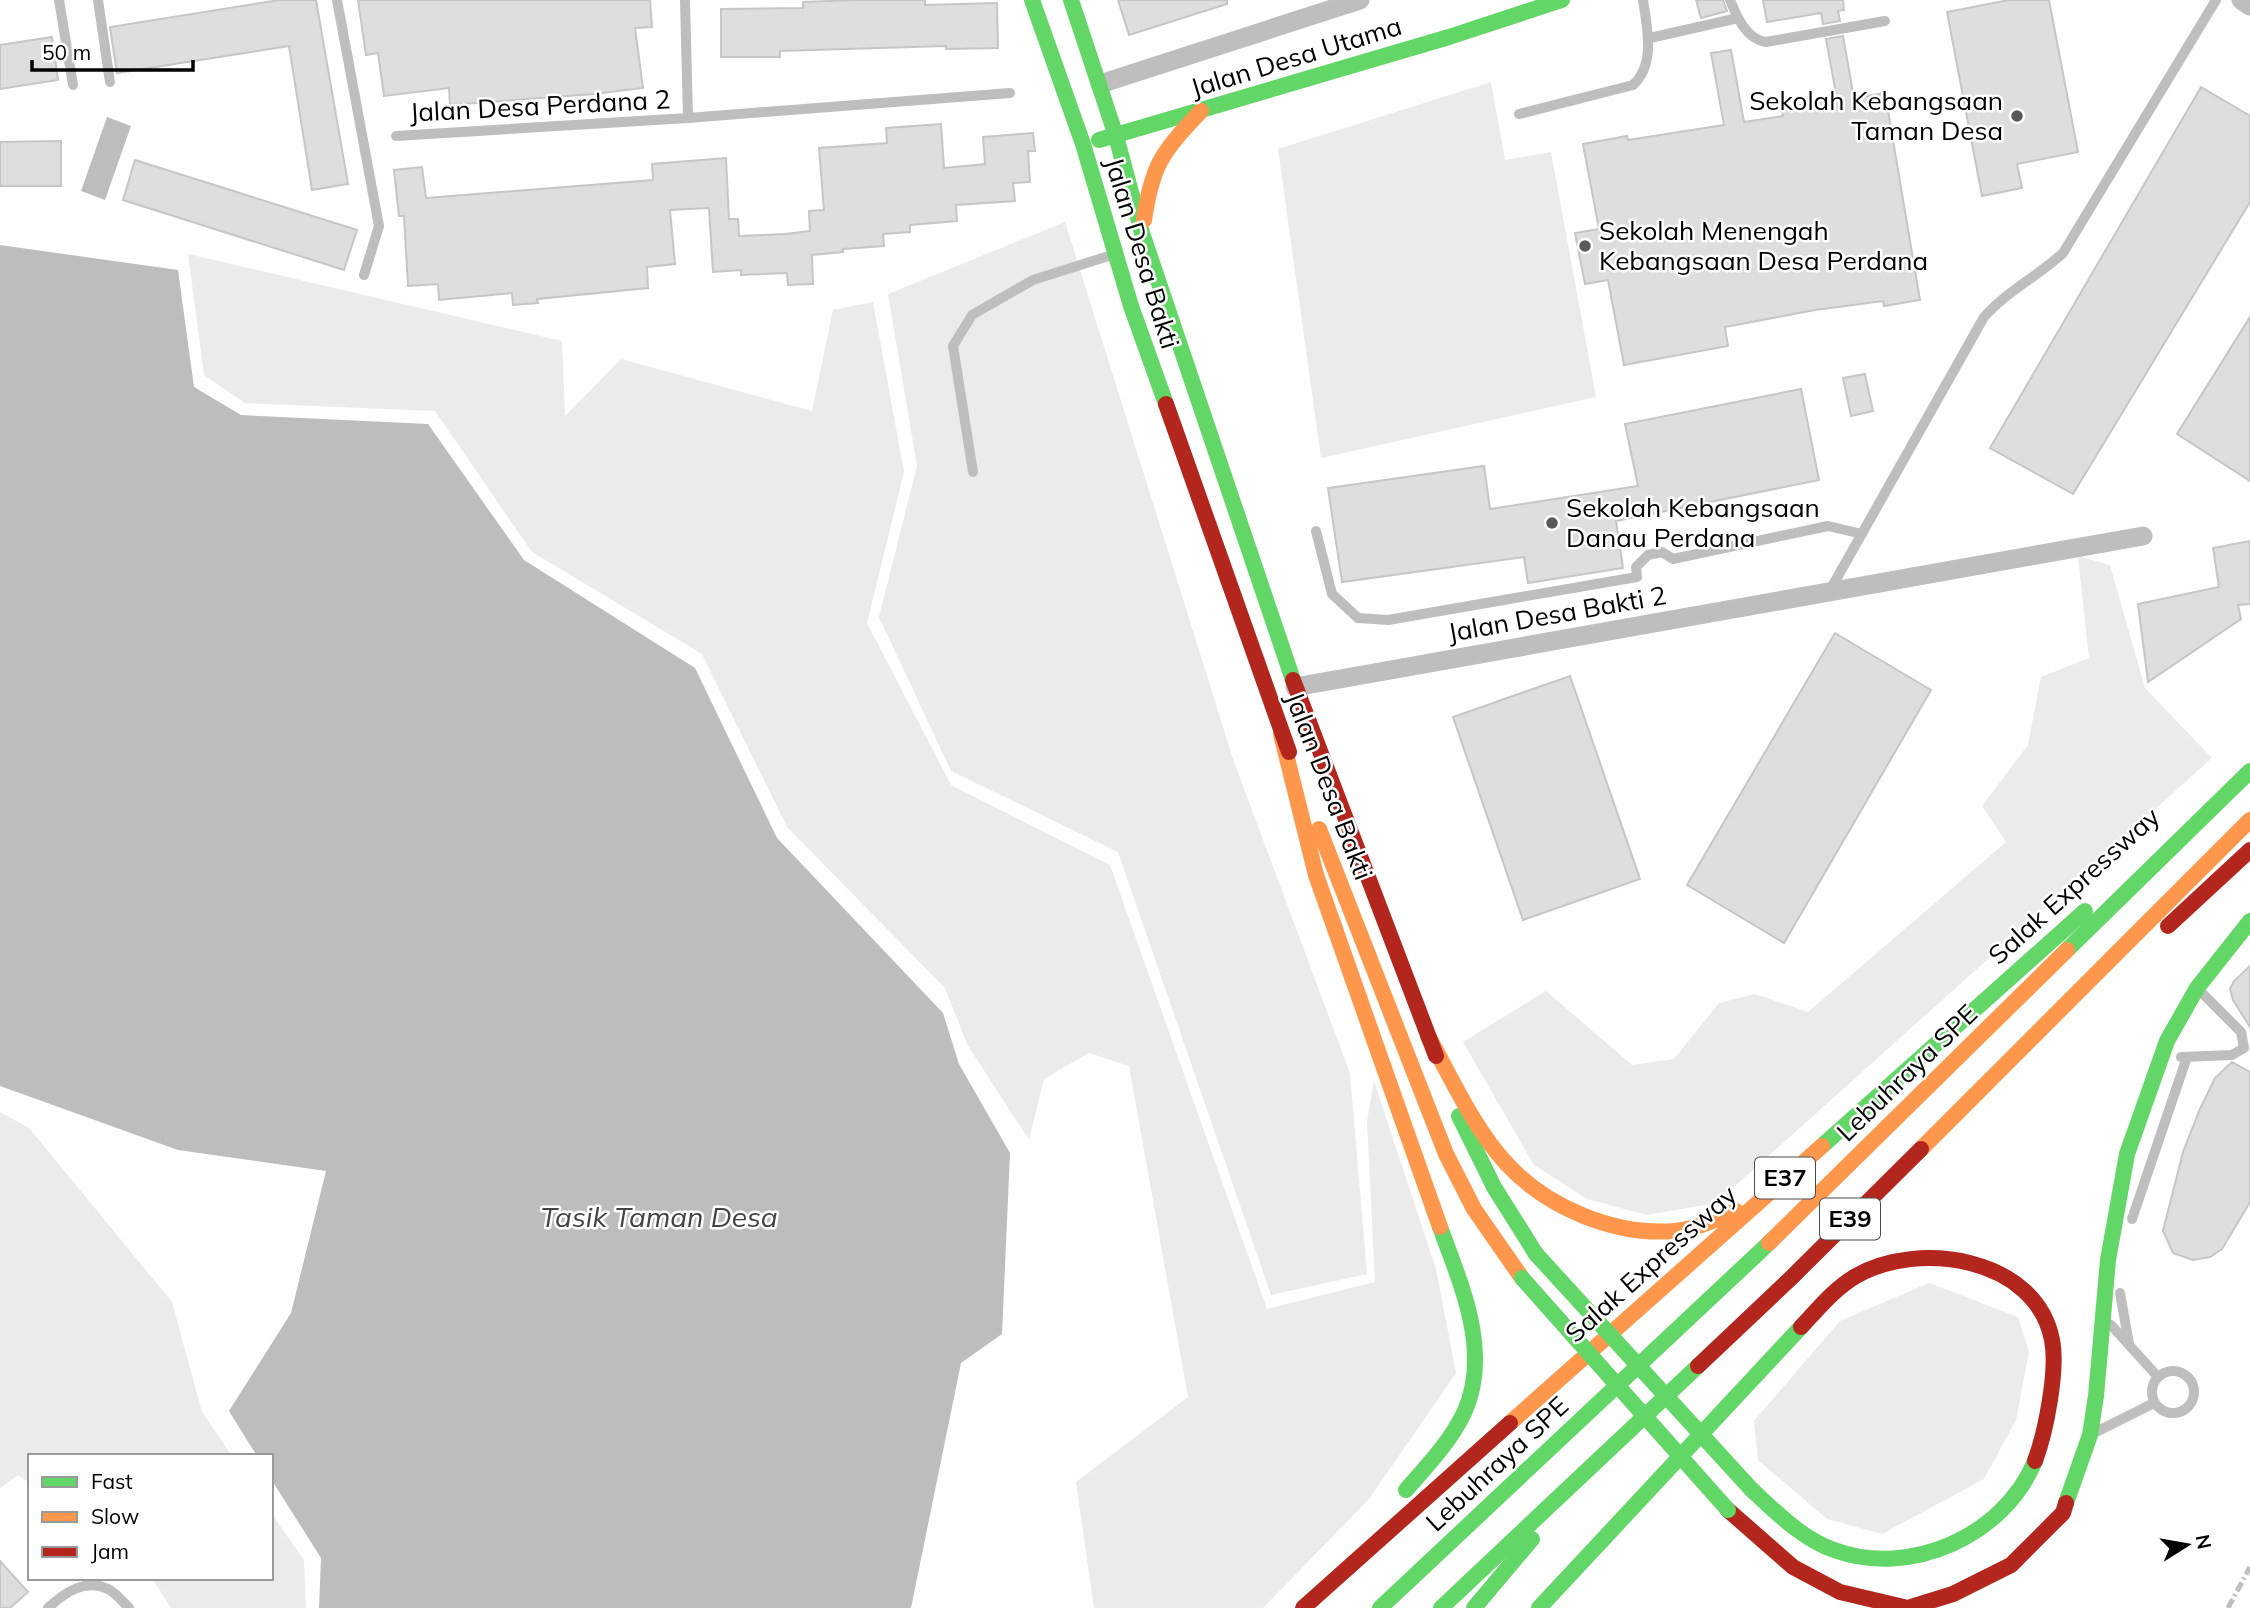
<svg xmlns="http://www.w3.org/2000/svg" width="2250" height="1608" font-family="Mulish,sans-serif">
  <rect width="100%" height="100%" fill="#fff"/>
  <path fill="#ebebeb" d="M1491,82l14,78 46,-8 45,245 -275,61 -43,-309z
    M1065,222l169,540 116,311 17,201 -96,21 -153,-443 -167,-81 -72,-154 38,-151 -29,-172z
    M188,254l374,87 3,75 56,-57 191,52 21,-101 40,-8 31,170 -37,151 84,162 159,80 157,444 108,-27 -8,-161 7,-40 62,188 20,104 -87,126 -106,109h-169l-18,-126 112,-85 -59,-331 -40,-13 -45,26 -15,61 -62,-96 -22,-56 -158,-161 -85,-173 -170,-102 -97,-141 -190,-8 -41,-28z
    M2078,556l32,9 35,123 67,70 -496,445 -69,12 -60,-16 -53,-34 -71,-123 83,-51 86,74 42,-6 45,-56 36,-9 53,18 198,-170 -24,-36 46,-61 13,-68 48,-19z
    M0,1112l29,16 143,174 30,110 30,44h-202v27l-12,-8 -18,13z
    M1929,1283l89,34 11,35 -13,68 -32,59 -102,55 -55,-15 -69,-59 -4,-39 86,-100z
    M271,1513l33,47 2,48h-135l-19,-30h119z"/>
  <path fill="#bdbdbd" d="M107,117l24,9 -26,74 -24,-9z
    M0,245l178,25 16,117 47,28 187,9 96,136 171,108 82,170 166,175 16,51 51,89 -8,181 -41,29 -50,245h-592l2,-50 -50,-79v-23h-14l-28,-45 62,-98 35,-142 -148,-21 -178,-64z"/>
  <path fill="#dedede" stroke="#c6c6c6" stroke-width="2" d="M279,0h37l32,184 -36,6 -23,-144 -172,27 -7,-46z
    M358,0h292l2,27 -17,1 8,60 -49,6 -144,11 -1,-17 -65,8 -6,-43 -12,2z
    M854,0h71v5l72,-2 1,45 -52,1v-3l-166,5v6h-59v-48l82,-1v-6z
    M1118,0h109v4l-98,31z
    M1696,0h27l4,11 -26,7z
    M1763,0h80l1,10 -6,1 2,10 -17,3 -2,-11 -54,9z
    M2009,0h40l29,152 -61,12 5,24 -40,8 -35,-184z
    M1843,36l11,62 31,-5 35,207 -36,6 -1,-5 -68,9 -90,17 3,19 -104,19 -16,-85 -23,4 -10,-51 24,-4 -16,-85 44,-8 1,4 96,-15 -13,-72 20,-3 13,72 39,-6 -2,-8 56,-9 -11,-60z
    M52,37l6,43 -58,9v-44z
    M2201,87l49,29v86l-177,292 -83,-46z
    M941,124l3,44 41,-4 -2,-27 50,-4 2,18h-7l2,31 -17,1 2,18 -59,4 1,16 -47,4v7l-27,2 1,12 -41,3v3l-31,3 1,29 -25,1 -1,-12 -46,2v-5l-28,2 -4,-64 -39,2 5,54 -28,3 1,21 -111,11 1,4 -25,2 -1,-12 -73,7 -1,-16 -30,2 -4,-70h-5l-5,-46 28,-3 4,31 227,-18 -1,-16 74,-6 3,61h9l1,17 46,-2 25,-3 -1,-20 15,-1 -5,-62 68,-5 -1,-15z
    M61,141v45h-61v-44z
    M135,160l222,70 -13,40 -221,-70z
    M2250,317v164l-73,-47z
    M1865,374l8,37 -22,5 -8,-38z
    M1801,389l18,91 -203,41 7,47 -95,15 -4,-26 -182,25 -14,-94 156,-22 6,43 148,-23 -13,-62z
    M2250,541v63l-12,1 3,14 -93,63 -10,-78 81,-17 -6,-39z
    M1835,633l96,57 -147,253 -97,-58z
    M1570,676l70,203 -117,41 -70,-203z
    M2250,966v61l-17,-27 -3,-11 4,-8z
    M2232,1062l18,10v130l-28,47 -12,8 -17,3 -20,-7 -10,-22 20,-79 17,-43 15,-31z
    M0,1561l28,31 -18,16h-10z"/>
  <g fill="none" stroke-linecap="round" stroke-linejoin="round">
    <path stroke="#bebebe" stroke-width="10" d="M59,0l14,85
      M98,0l12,82
      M337,0l42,226 -15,49
      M685,0l3,118
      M1730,0c7,17 16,39 36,42l119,-21
      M1650,38l88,-20
      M1519,114l114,-29c23,-21 14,-58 10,-85
      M396,136l292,-18 322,-25
      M973,472l-20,-126 19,-31 61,-35 82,-26
      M1316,531l16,63 26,24 30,2 249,-43 -1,-10 12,-12 14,-3 11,7 155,-33 34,8
      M1829,592l155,-275c23,-26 54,-41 79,-64l153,-253
      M2181,1057l51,-2 12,-7 -3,-16 -39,-39
      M2132,1219l55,-162
      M2120,1293l9,51
      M2111,1325l47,52
      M2152 1392a21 21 0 1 1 42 0a21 21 0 1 1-42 0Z
      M2098,1431l56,-28
      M48,1608c16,-15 37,-30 60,-19 8,4 15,13 21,19"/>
    <path stroke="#bebebe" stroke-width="19" d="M2241,0l9,6
      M1100,84l260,-84
      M1295,687l848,-151"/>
    <path stroke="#63d668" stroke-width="16" d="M1032,0l51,144 48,162 35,98
      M1071,0l45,136 26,97 151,447
      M1099,140l350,-103 113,-37
      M1459,1116l35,71 42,67
      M1822,1146l263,-235
      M1406,1490c21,-24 44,-48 58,-77 28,-61 -3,-128 -24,-186
      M1752,1490c24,22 50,49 82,60 76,28 170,-14 201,-89
      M2066,1503l24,-68 6,-39 12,-136 19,-106 40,-113 30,-53 53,-67
      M1474,1608l58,-69
      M1539,1608l262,-281"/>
    <path stroke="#ff974d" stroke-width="16" d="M1144,220c8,-56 19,-69 57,-109
      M1281,734l35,141 124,352
      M1319,829l127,325 28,55 48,69
      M1428,1036c24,43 45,91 78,127 41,45 109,73 169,68 21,-2 42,-12 61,-20
      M1510,1423l312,-277"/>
    <path stroke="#b3261e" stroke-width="16" d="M1166,404l123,348
      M1293,680l143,376
      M2168,926l82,-76
      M1801,1327c17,-18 34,-39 55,-51 62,-36 180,-19 196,64 6,30 -6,91 -17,121
      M1728,1510l65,57 47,25 68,16 45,-14 58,-29 52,-52 3,-10
      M1303,1608l207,-185"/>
    <path stroke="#bebebe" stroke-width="5" stroke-dasharray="10 3.5 2 3.5" stroke-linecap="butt" d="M2228,1608l22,-41"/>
    <path stroke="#63d668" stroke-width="16" d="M2067,950l183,-179
      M1536,1254l216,236
      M1522,1278l206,232
      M1380,1608l389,-365
      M1441,1608l257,-242"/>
    <path stroke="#ff974d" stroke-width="16" d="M1921,1149l329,-329
      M1769,1243l298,-293"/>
    <path stroke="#b3261e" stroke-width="16" d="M1698,1366l92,-87 131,-130"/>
  </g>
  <g fill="#595959" stroke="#fff" stroke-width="2.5">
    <circle cx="2017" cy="116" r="7"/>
    <circle cx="1585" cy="246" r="7"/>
    <circle cx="1552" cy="523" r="7"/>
  </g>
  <g text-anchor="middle" stroke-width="5" stroke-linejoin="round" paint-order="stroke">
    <g fill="#fff" stroke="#4c4c4c" stroke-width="2">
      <rect x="1755" y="1157.5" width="60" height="41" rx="5"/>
      <rect x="1820" y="1198.5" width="60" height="41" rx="5"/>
    </g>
    <g font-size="24" font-weight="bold" fill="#000">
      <text x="1785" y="1186">E37</text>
      <text x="1850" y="1227">E39</text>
    </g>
    <g font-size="26" fill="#000" stroke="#fff">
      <text transform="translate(1296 57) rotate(-17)" y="9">Jalan Desa Utama</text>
      <text transform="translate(540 106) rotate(-3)" y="9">Jalan Desa Perdana 2</text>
      <text transform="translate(1142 253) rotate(73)" y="9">Jalan Desa Bakti</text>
      <text transform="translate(1557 614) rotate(-10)" y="9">Jalan Desa Bakti 2</text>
      <text transform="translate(1329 786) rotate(69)" y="9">Jalan Desa Bakti</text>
      <text transform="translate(2074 886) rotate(-42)" y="9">Salak Expressway</text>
      <text transform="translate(1907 1073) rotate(-44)" y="9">Lebuhraya SPE</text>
      <text transform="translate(1651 1264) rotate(-42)" y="9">Salak Expressway</text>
      <text transform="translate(1497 1464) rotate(-43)" y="9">Lebuhraya SPE</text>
    </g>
    <g font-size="26" fill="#000" stroke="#fff" text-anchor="start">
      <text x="2003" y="110" text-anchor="end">Sekolah Kebangsaan<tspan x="2003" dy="30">Taman Desa</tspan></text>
      <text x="1599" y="240">Sekolah Menengah<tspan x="1599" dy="30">Kebangsaan Desa Perdana</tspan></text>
      <text x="1566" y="517">Sekolah Kebangsaan<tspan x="1566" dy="30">Danau Perdana</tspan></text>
    </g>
    <g font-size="28" font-style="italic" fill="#424242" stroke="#fff">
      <text x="659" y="1227">Tasik Taman Desa</text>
    </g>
  </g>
  <rect x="28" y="1454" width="245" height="126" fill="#ffffff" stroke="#999999" stroke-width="2"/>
  <rect x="42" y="1477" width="35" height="10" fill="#63d668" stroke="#999999" stroke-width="2"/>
  <text x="91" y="1489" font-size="21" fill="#000000">Fast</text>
  <rect x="42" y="1512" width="35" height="10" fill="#ff974d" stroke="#999999" stroke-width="2"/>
  <text x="91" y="1524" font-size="21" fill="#000000">Slow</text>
  <rect x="42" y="1547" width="35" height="10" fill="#b3261e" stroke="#999999" stroke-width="2"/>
  <text x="91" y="1559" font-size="21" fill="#000000">Jam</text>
  <g transform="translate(2187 1545) rotate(79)" stroke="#ffffff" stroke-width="5" paint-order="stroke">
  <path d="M0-5L12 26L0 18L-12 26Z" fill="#000000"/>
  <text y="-10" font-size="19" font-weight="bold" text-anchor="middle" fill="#000000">N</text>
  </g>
  <path d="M32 60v10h161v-10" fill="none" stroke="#000000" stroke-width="3.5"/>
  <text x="42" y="60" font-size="21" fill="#000000" stroke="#ffffff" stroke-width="5" paint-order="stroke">50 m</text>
</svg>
